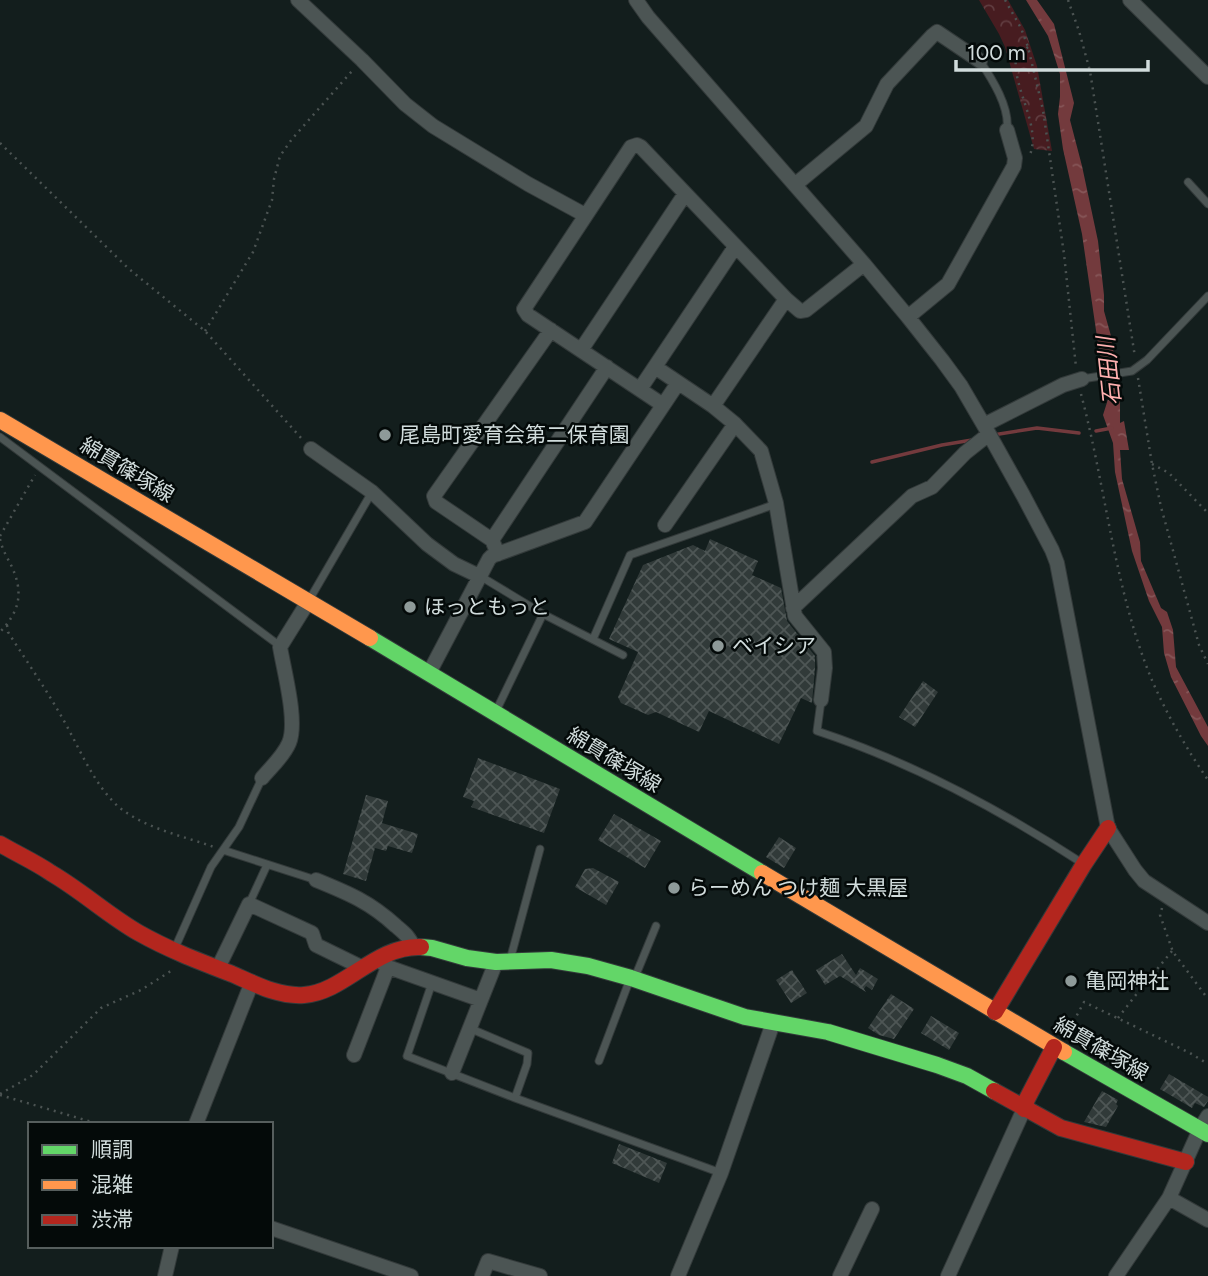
<svg xmlns="http://www.w3.org/2000/svg" width="1208" height="1276" font-family="Figtree,'Noto Sans JP',sans-serif">
  <defs>
    <pattern id="park-crowns" width="20" height="18" patternUnits="userSpaceOnUse" patternTransform="scale(1.75)"><rect width="20" height="18" fill="#471c20"/><path d="M2 6a3 3 0 1 1 6 0M12 15a3 3 0 1 1 6 0" fill="none" stroke="#603c40"/></pattern>
    <pattern id="water-ripples" width="26" height="14" patternUnits="userSpaceOnUse" patternTransform="scale(1.75)"><rect width="26" height="14" fill="#733a3d"/><path d="M2 4q2-2 4 0t4 0M15 11q2-2 4 0t4 0" fill="none" stroke="#865658"/></pattern>
    <pattern id="building-cross-hatch" width="8" height="8" patternUnits="userSpaceOnUse" patternTransform="scale(1.75)"><rect width="8" height="8" fill="#313a39"/><path d="M0 0l8 8M0 8l8-8" fill="none" stroke="#4e5655"/></pattern>
  </defs>
  <rect width="100%" height="100%" fill="#131e1d"/>
  <path fill="url(#park-crowns)" d="M979,0h29l17,30 12,36 15,85 -18,-2 -29,-102 -6,-13z"/>
  <path fill="url(#water-ripples)" d="M1026,0h11l17,24 20,79 -4,17 12,46 16,75 6,54v16l7,25 9,56v31l4,-2 5,29h-9l2,29 18,63 1,19 20,47 6,4 6,18 3,37 32,60v19l-7,-10 -30,-59 -7,-24 -2,-26 -13,-26 -17,-50 -17,-79 -2,-29 -10,-28 7,-22 -11,-42 -17,-117 -19,-85 -5,-35 2,-17v-23l-12,-38z"/>
  <g fill="none" stroke-linecap="round" stroke-linejoin="round">
    <path stroke="#733a3d" stroke-width="3.5" d="M1096,431l16,-3
      M993,435l44,-7 42,5
      M872,462l70,-17 30,-5"/>
  </g>
  <path fill="url(#building-cross-hatch)" d="M710,539l48,22 -6,14 29,13 6,33 28,35v12l-3,35 -11,-5 -22,46 -70,-33 -10,21 -43,-20 -8,3 -27,-12 -3,-6 20,-45 -29,-13 34,-74 50,-20 12,6z
    M923,681l15,11 -23,35 -16,-10z
    M478,758l82,31 -16,44 -73,-26 3,-6 -11,-4z
    M366,795l22,6 -6,22 36,11 -6,19 -24,-7 -2,5 -11,-3 -9,33 -23,-7z
    M614,814l47,27 -16,27 -47,-28z
    M779,837l17,11 -12,20 -18,-11z
    M593,868l26,14 -13,23 -31,-18 10,-18z
    M842,954l14,21 4,-7 18,11 -6,11 -6,-4 -2,3 2,3 -26,-16 -15,9 -9,-15z
    M792,970l15,23 -16,10 -15,-23z
    M891,994l23,15 -20,30 -15,-4 -11,-7z
    M931,1016l28,17 -10,17 -28,-17z
    M1169,1074l39,23v4l-4,6 -9,-4 -3,5 -32,-19z
    M1102,1091l16,9 -2,4 2,2 -12,21 -22,-5z
    M619,1144l48,19 -8,20 -47,-20z"/>
  <g fill="none" stroke-linecap="round" stroke-linejoin="round">
    <defs>
      <path id="lane" d="M980,61c12,18 30,46 27,69
        M1188,182l20,22
        M1082,379l50,-8 15,-11 61,-64
        M0,437l280,209
        M480,576l63,38 80,41
        M308,602l64,-110
        M593,639l37,-84 146,-51
        M821,701l-4,30c94,31 182,78 265,132
        M496,711l47,-97
        M223,850l93,30
        M249,904l18,-39
        M175,948l36,-81 28,-40 23,-49
        M510,960l30,-111
        M635,977l21,-51
        M432,983l-25,73 108,42 206,75
        M469,1028l59,25 -1,11 -12,34
        M599,1061l31,-82"/>
      <path id="street" d="M298,0l64,60 43,44 28,22 95,58 57,31
        M636,0l12,17 216,247 44,53 34,43 19,26 28,48 34,61 29,55 5,13 51,265 27,42 9,11 64,42
        M1130,0l78,77
        M796,184l70,-58 21,-42 45,-48 5,-4 43,29
        M908,317l40,-33 66,-118 1,-8 -8,-28
        M581,350l104,-156
        M655,367l58,39 22,18 26,27 15,52 19,113 29,36 1,16 -4,32
        M640,389l95,-142
        M663,405l-135,-90 -4,-6 107,-162 6,-2 4,2 145,152 14,12 6,-1 58,-46
        M713,406l73,-107
        M984,425l79,-40 19,-6
        M311,449l61,43 55,52 27,20 25,12
        M665,525l70,-101
        M492,540l115,-173
        M498,554l-6,-14 -56,-38 -2,-6 117,-166
        M793,608l119,-112 20,-9 33,-34 24,-19
        M429,673l60,-114 3,-3 93,-34 93,-139
        M262,778c9,-11 21,-21 27,-35 9,-21 -5,-72 -9,-96l28,-45
        M316,880c32,13 54,22 80,46 7,6 14,11 17,21
        M377,959l11,8 93,33
        M218,968l31,-64 63,29 4,12 47,23
        M354,1055l34,-88
        M452,1073l44,-111
        M196,1124l56,-142
        M1169,1198l39,22
        M271,1228l140,48
        M165,1276l7,-30
        M482,1276l6,-15 52,15
        M678,1276l43,-103 52,-150
        M840,1276l32,-67
        M948,1276l76,-167
        M1116,1276l53,-78 31,-69 8,-13"/>
      <path id="fast" d="M370,638l392,235
        M421,947l11,1 35,10 29,4 55,-2 37,6 43,12 114,39 83,15 109,33 30,11 27,15
        M1064,1052l144,82"/>
      <path id="slow" d="M0,420l370,218
        M762,873l302,179"/>
      <path id="jam" d="M0,844c17,10 35,18 51,29 31,18 58,43 88,60 30,17 62,29 93,41 23,10 47,23 72,21 41,-3 71,-50 117,-48
        M995,1012l89,-148 24,-36
        M994,1091l67,37 125,34
        M1024,1109l3,-10 27,-52"/>
    </defs>
    <use href="#lane" stroke="#333a3a" stroke-width="9"/>
    <use href="#street" stroke="#333a3a" stroke-width="16"/>
    <use href="#fast" stroke="#333a3a" stroke-width="18"/>
    <use href="#slow" stroke="#333a3a" stroke-width="18"/>
    <use href="#jam" stroke="#333a3a" stroke-width="18"/>
    <path stroke="#4b5352" stroke-width="2.5" stroke-dasharray="2 5" stroke-linecap="butt" d="M1005,0l16,28 7,19 15,63 21,144 12,113
      M1068,0l11,31 11,40 45,286
      M1028,47l-12,10c-4,32 27,70 13,100
      M0,143l129,126 76,62 97,108
      M205,331l48,-79 19,-52 2,-21 6,-23 12,-17 60,-68
      M1138,378l14,86 9,43 38,138 9,19
      M1081,394c25,94 33,193 70,284 15,35 35,70 57,102
      M1152,464l17,9 39,40
      M0,536l35,-61
      M0,539c2,10 7,18 11,26 13,27 9,46 -11,67
      M7,625l1,7c17,27 36,54 52,82 18,30 33,71 60,94 27,21 63,28 94,39
      M1162,908l-2,7 13,37 35,47
      M1118,1018l17,-22 37,-45
      M1067,1034l17,-32 106,51 18,11
      M0,1094l33,-19 68,-67 40,-18 33,-21
      M0,1095l99,29"/>
    <use href="#lane" stroke="#4c5554" stroke-width="7"/>
    <use href="#street" stroke="#4c5554" stroke-width="14"/>
    <use href="#fast" stroke="#63d668" stroke-width="16"/>
    <use href="#slow" stroke="#ff974d" stroke-width="16"/>
    <use href="#jam" stroke="#b3261e" stroke-width="16"/>
  </g>
  <g fill="#8e9a99" stroke="#040a09" stroke-width="2.5">
    <circle cx="385" cy="435" r="7"/>
    <circle cx="410" cy="607" r="7"/>
    <circle cx="718" cy="646" r="7"/>
    <circle cx="674" cy="888" r="7"/>
    <circle cx="1071" cy="981" r="7"/>
  </g>
  <g text-anchor="middle" stroke-width="5" stroke-linejoin="round" paint-order="stroke">
    <g font-size="21" fill="#d1dcdc" stroke="#040a09" text-anchor="start">
      <text x="399" y="442">尾島町愛育会第二保育園</text>
      <text x="424" y="614">ほっともっと</text>
      <text x="732" y="653">ベイシア</text>
      <text x="688" y="895">らーめん つけ麺 大黒屋</text>
      <text x="1085" y="988">亀岡神社</text>
    </g>
    <g font-size="21" fill="#d1dcdc" stroke="#040a09">
      <text transform="translate(127 470) rotate(31)" y="7">綿貫篠塚線</text>
      <text transform="translate(614 760) rotate(31)" y="7">綿貫篠塚線</text>
      <text transform="translate(1101 1049) rotate(30)" y="7">綿貫篠塚線</text>
    </g>
    <g font-size="23" font-style="italic" fill="#ffb0b0" stroke="#040a09">
      <text transform="translate(1109 371) rotate(-96)" y="8">石田川</text>
    </g>
  </g>
  <rect x="28" y="1122" width="245" height="126" fill="#040a09" stroke="#565e5d" stroke-width="2"/>
  <rect x="42" y="1145" width="35" height="10" fill="#63d668" stroke="#565e5d" stroke-width="2"/>
  <text x="91" y="1157" font-size="21" fill="#d1dcdc">順調</text>
  <rect x="42" y="1180" width="35" height="10" fill="#ff974d" stroke="#565e5d" stroke-width="2"/>
  <text x="91" y="1192" font-size="21" fill="#d1dcdc">混雑</text>
  <rect x="42" y="1215" width="35" height="10" fill="#b3261e" stroke="#565e5d" stroke-width="2"/>
  <text x="91" y="1227" font-size="21" fill="#d1dcdc">渋滞</text>
  <path d="M956 60v10h192v-10" fill="none" stroke="#d1dcdc" stroke-width="3.5"/>
  <text x="967" y="60" font-size="21" fill="#d1dcdc" stroke="#040a09" stroke-width="5" paint-order="stroke">100 m</text>
</svg>
